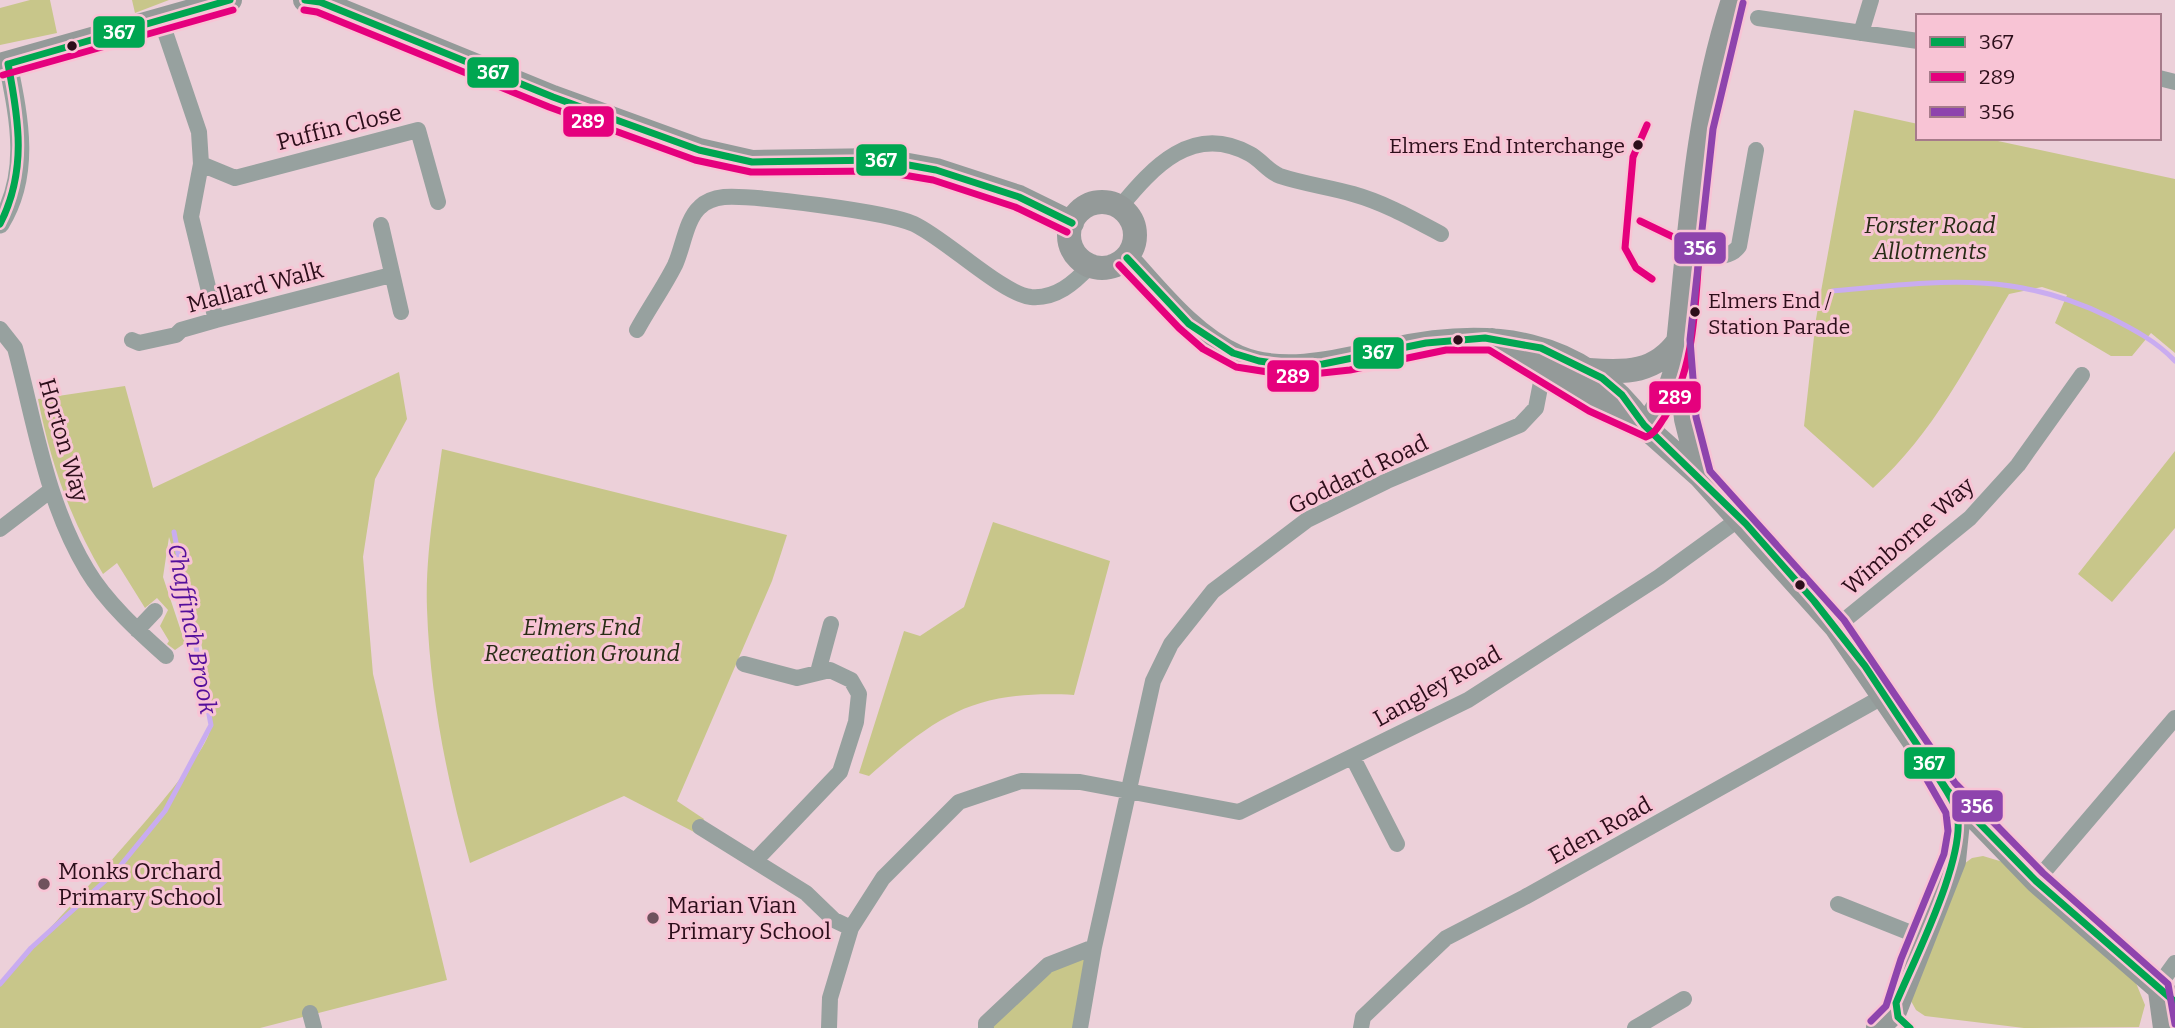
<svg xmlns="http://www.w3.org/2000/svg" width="2175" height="1028" font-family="Bitter,serif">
  <rect width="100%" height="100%" fill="#ecd0d9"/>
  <path fill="#c8c68a" d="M30,0h20l7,33 -57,12v-37z
    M132,0h37l-34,13z
    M1854,110l64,14v14h66l191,41v174l-24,-20 -19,23h-21l-56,-33 12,-28 -25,-8 -33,7c-41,69 -75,139 -136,194l-69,-62 12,-107z
    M399,372l8,47 -32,60 -12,78 10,117 74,306 -187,48h-260v-45c33,-38 208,-220 210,-254 5,-65 -23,-131 -41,-192l-6,40 22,66 -10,7 -8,-6 2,-3 -9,-15 8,-16 -11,-12 -12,10 -28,-45 -14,11c-33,-55 -53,-113 -65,-175l87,-13 28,102z
    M442,449l345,86 -15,46 -95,220 27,18 -8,14 -72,-37 -154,67c-23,-83 -40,-167 -43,-254 -2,-53 8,-107 15,-160z
    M2175,451v77l-63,74 -34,-28z
    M993,522l117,39 -36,134c-98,-5 -134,18 -205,81l-10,-3 45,-142 16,5 44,-29z
    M1983,856l20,6 133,121 9,22 -6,22 -115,1 -99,-12 -9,-6 -5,-9 50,-135 11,-8z
    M1094,947l-14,81h-94l62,-63z"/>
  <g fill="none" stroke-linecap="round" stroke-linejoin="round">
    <path stroke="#c9acf0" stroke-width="5" d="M1832,291c103,-9 180,-22 277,26 24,12 47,24 66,44
      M0,984l31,-36 85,-77 49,-60 46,-86 -37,-193"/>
    <path stroke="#97a19f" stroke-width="16" d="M1758,18l160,23
      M161,20l38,112 2,32 -10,53 25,103
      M1861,33l10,-33
      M2159,78l16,4
      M201,164l34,14 183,-48 20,72
      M1120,207c32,-39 73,-85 130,-53 11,6 19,18 30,22 24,8 49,11 73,18 32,9 60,25 88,40
      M381,225l20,87
      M1689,256c17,0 40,5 50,-10l17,-96
      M0,329l15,19c20,75 31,154 72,222 19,32 51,61 79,86
      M637,330c12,-22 27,-43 38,-65 8,-17 11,-46 25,-58 7,-7 15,-9 24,-10 30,-2 164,15 190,27 32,15 88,70 117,73 25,2 43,-14 59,-31
      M132,340l7,3 37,-8 5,-5 35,-10 175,-45
      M0,529l51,-39
      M1836,627l134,-109 48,-53 64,-90
      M137,630l18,-19
      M744,664l53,14 33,-8 21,10 8,14 -3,28 -16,50 -84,88
      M818,672l13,-48
      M1353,758l44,86
      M700,827l106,66 28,27 17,8
      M2036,881l139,-163
      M1838,904l83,33
      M2157,988l18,-25
      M310,1013l4,15
      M829,1028l1,-30 21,-70 32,-50 76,-76 62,-21 59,1 159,30 229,-112 191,-123 80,-58
      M986,1028v-5l62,-58 46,-18
      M1080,1028l14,-81 59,-266 18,-37 42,-53 94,-71 80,-39 133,-56 16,-17 7,-36
      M1361,1028l2,-11 83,-79 79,-41 359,-201
      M1635,1028l49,-29"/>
    <path stroke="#97a19f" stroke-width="19" d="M0,224c31,-50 19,-106 8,-160"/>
    <path stroke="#949a99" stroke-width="24" d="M305,0l15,2 233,95 146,53 53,12 129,-2 55,10 83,27 53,26
      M0,65l230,-65
      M1069 235a33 33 0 1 1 66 0a33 33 0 1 1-66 0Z
      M1127,258c32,35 66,79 111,99 47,20 105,3 152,-7 98,-22 191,-13 253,74
      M1492,340l102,62 51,25 55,49 136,151 111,163 11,32 -4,39 -59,150 -17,17
      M1680,366l6,53 14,56
      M1589,370c37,3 67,3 90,-30
      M1645,427l24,-37 6,-18c14,-124 19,-253 58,-372
      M1951,793l85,88 139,121
      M2160,991l5,37"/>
    <defs>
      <path id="bus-1" d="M305,0l15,2 233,95 146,53 53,12 129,-2 55,10 83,27 53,26
        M8,64l222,-64
        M0,224c27,-53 19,-104 8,-160
        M1127,258l62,66 44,29 26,8 29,4 35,-1 103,-21 59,-5 56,10 61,30 20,17 22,30 102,99 68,77 51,65 82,124 89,91 139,121
        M1910,1028l-12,-11 -2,-14c18,-43 74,-152 60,-194 -5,-13 -15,-26 -22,-38"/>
      <path id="bus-2" d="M304,10l13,2 232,95 146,53 56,12 129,-1 53,9 82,27 52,25
        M3,75l230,-65
        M1647,125l-14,32 -8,91 11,20 16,11
        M1119,265l60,63 24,21 33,18 58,9 56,-6 96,-20h43l100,61 57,26c9,-3 13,-12 18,-19 30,-47 31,-108 35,-163l-5,-8 -54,-26"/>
      <path id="bus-3" d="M1743,3l-30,126 -23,211 6,77 14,54 134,149 111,163 88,90 125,111 7,40
        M1871,1021l15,-15 15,-47 43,-105 4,-23 -2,-18 -20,-35"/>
    </defs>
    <use href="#bus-1" stroke="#f8c4d5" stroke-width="12"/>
    <use href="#bus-2" stroke="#f8c4d5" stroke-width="12"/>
    <use href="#bus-3" stroke="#f8c4d5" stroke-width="12"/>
    <use href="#bus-1" stroke="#00a651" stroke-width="7"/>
    <use href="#bus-2" stroke="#e5007d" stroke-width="7"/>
    <use href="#bus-3" stroke="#8e44ad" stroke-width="7"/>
  </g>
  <g fill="#2c0e1a" stroke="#f8c4d5" stroke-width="2.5">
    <circle cx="72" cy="46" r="6"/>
    <circle cx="1638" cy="145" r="6"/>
    <circle cx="1695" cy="312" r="6"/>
    <circle cx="1458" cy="340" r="6"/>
    <circle cx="1800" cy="585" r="6"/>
  </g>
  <g fill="#6f525d" stroke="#f8c4d5" stroke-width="2.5">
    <circle cx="44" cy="884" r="7"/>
    <circle cx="653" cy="918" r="7"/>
  </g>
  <g text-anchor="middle" stroke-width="6" stroke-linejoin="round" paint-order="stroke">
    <g font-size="21" fill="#2c0e1a" stroke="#f8c4d5" text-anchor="end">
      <text x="1625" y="153">Elmers End Interchange</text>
      <text x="1708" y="308" text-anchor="start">Elmers End /<tspan x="1708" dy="26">Station Parade</tspan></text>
    </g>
    <g font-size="23" fill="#2c0e1a" stroke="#f8c4d5">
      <text transform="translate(339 127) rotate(-14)" y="8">Puffin Close</text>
      <text transform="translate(255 287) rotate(-15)" y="8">Mallard Walk</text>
      <text transform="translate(64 440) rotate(74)" y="8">Horton Way</text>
      <text transform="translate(1358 474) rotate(-26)" y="8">Goddard Road</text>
      <text transform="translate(1908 536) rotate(-41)" y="8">Wimborne Way</text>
      <text transform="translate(1437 686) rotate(-29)" y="8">Langley Road</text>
      <text transform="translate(1600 830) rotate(-29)" y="8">Eden Road</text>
    </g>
    <g font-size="23" font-style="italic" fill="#282c15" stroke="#f8c4d5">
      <text x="1930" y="233">Forster Road<tspan x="1930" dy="26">Allotments</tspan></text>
      <text x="582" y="635">Elmers End<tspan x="582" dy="26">Recreation Ground</tspan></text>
    </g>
    <g font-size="23" fill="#2c0e1a" stroke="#f8c4d5" text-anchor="start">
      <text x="58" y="879">Monks Orchard<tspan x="58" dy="26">Primary School</tspan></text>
      <text x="667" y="913">Marian Vian<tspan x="667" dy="26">Primary School</tspan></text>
    </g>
    <g font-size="24" font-style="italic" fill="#540e9b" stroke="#f8c4d5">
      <text transform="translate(192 629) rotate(79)" y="8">Chaffinch Brook</text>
    </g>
  </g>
  <g stroke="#f8c4d5" stroke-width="2.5">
    <rect x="92" y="15" width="54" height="34" rx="7" fill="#00a651"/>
    <rect x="466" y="56" width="54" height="33" rx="7" fill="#00a651"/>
    <rect x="562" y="105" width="53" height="33" rx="7" fill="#e5007d"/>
    <rect x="855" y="143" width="53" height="34" rx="7" fill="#00a651"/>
    <rect x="1673" y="231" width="54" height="34" rx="7" fill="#8e44ad"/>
    <rect x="1352" y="336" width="53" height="34" rx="7" fill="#00a651"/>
    <rect x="1266" y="359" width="54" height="34" rx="7" fill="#e5007d"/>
    <rect x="1648" y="380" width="54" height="34" rx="7" fill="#e5007d"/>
    <rect x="1903" y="746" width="53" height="34" rx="7" fill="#00a651"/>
    <rect x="1951" y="789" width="53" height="34" rx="7" fill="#8e44ad"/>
  </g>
  <g font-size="19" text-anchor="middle" font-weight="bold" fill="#fff">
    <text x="119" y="39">367</text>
    <text x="493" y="79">367</text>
    <text x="588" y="128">289</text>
    <text x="881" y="167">367</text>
    <text x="1700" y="255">356</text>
    <text x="1378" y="359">367</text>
    <text x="1293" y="383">289</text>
    <text x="1675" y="404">289</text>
    <text x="1929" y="770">367</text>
    <text x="1977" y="813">356</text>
  </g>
  <rect x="1916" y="14" width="245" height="126" fill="#f8c4d5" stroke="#a67b8a" stroke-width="2"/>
  <rect x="1930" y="37" width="35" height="10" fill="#00a651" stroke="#a67b8a" stroke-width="2"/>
  <text x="1979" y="49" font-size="21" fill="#2c0e1a">367</text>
  <rect x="1930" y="72" width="35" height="10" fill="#e5007d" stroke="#a67b8a" stroke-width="2"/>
  <text x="1979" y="84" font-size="21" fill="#2c0e1a">289</text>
  <rect x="1930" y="107" width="35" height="10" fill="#8e44ad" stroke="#a67b8a" stroke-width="2"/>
  <text x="1979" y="119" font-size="21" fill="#2c0e1a">356</text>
</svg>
